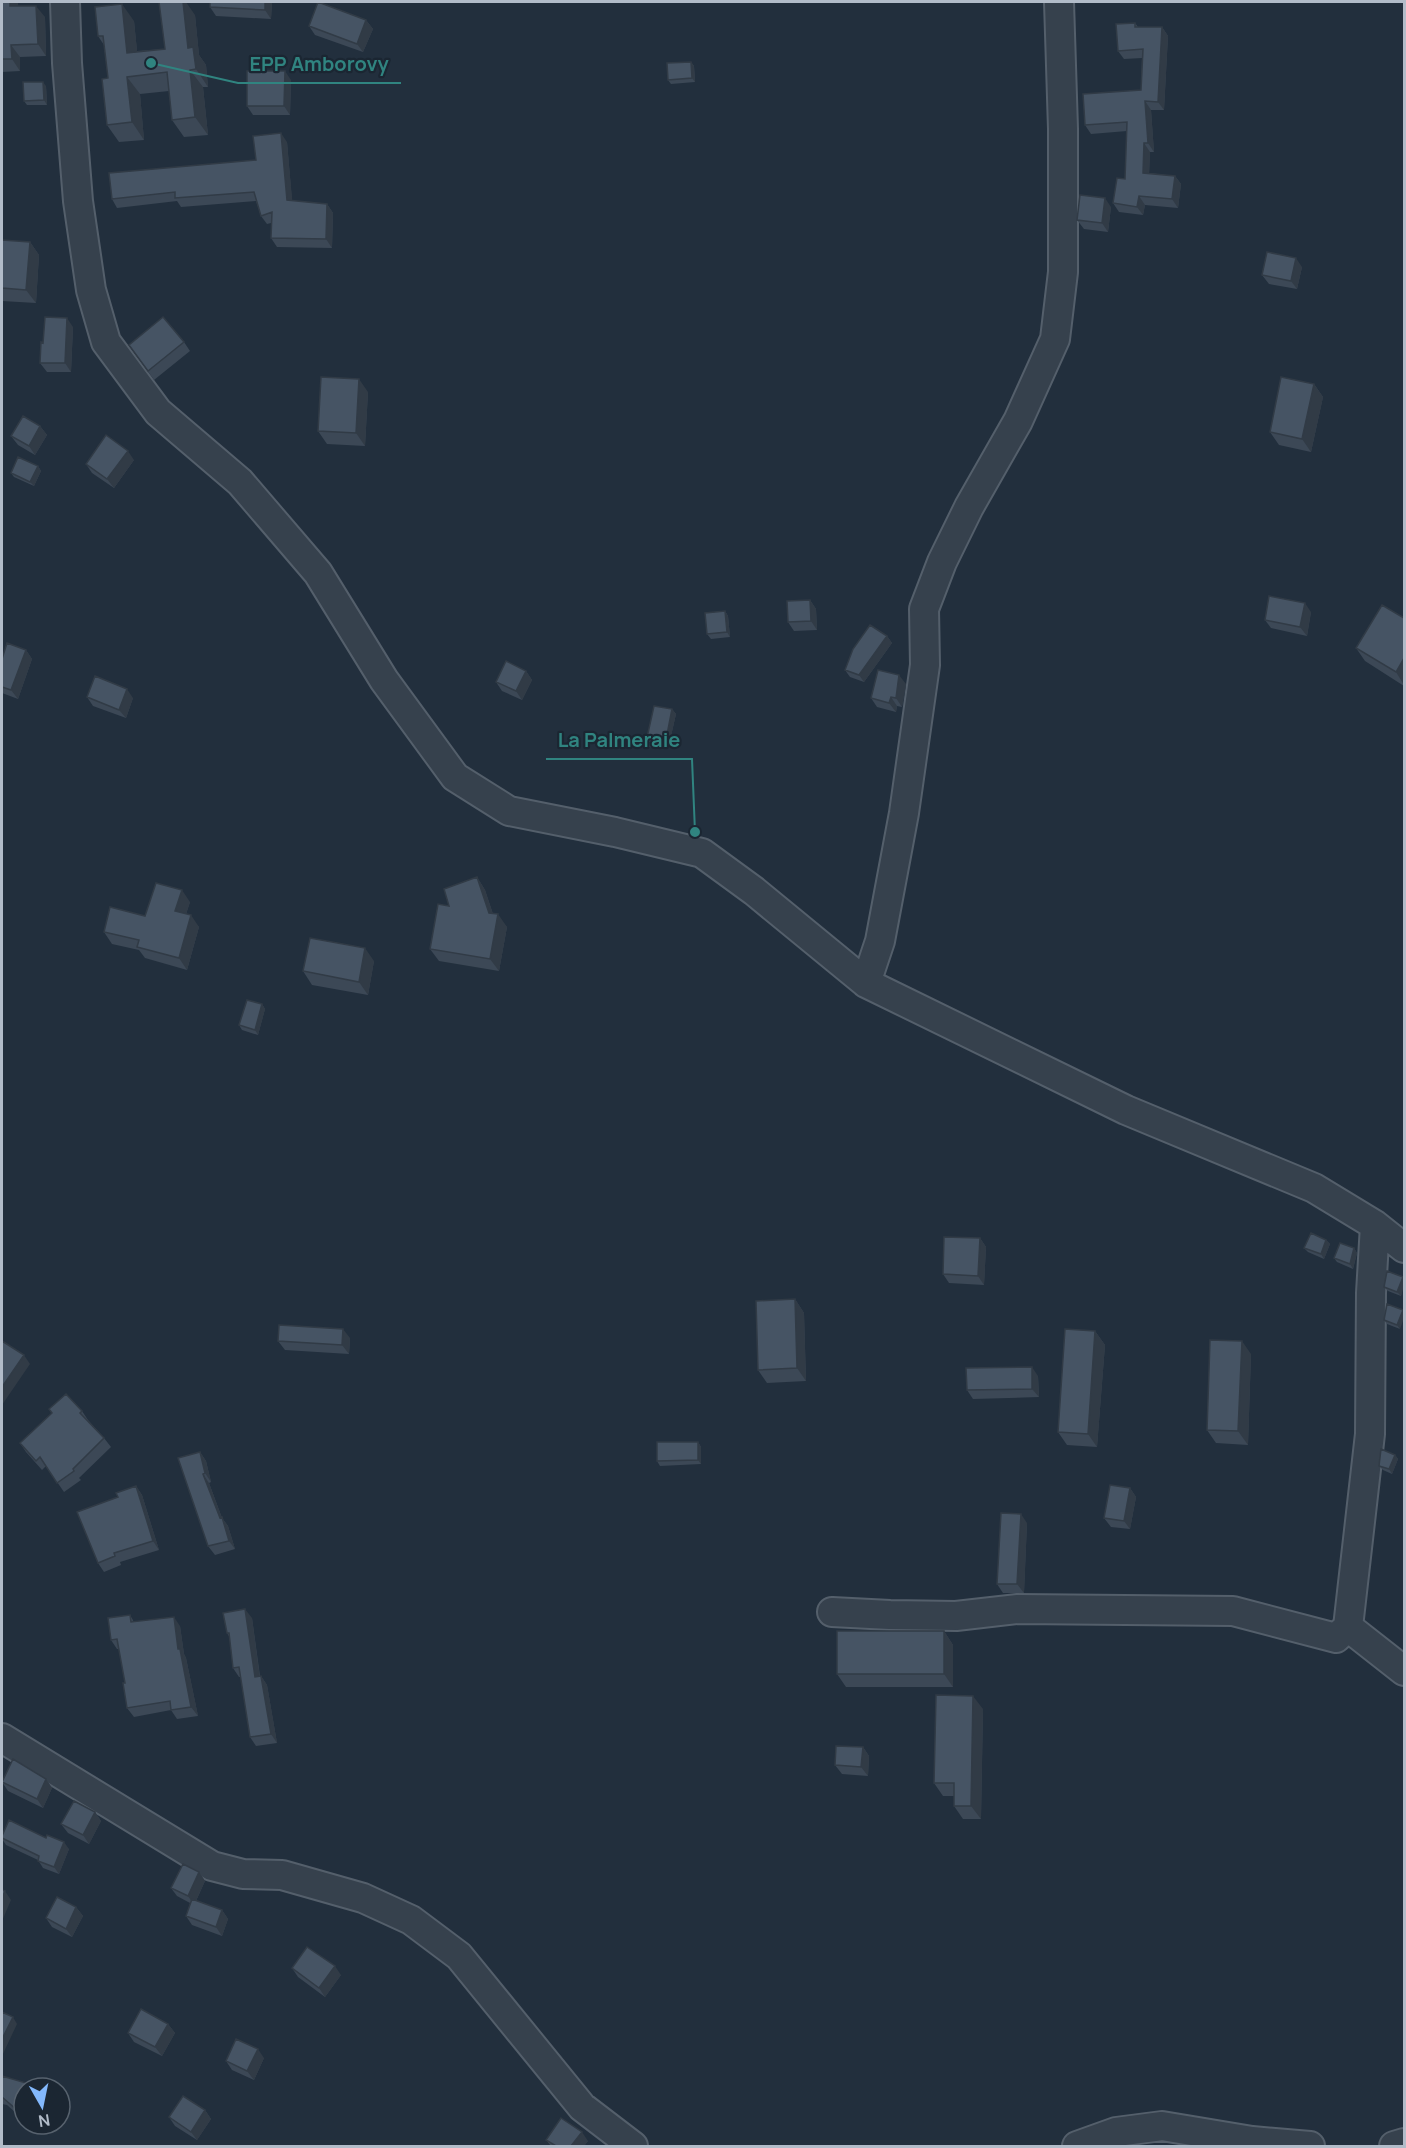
<svg xmlns="http://www.w3.org/2000/svg" width="1406" height="2148" font-family="Manrope,sans-serif">
  <rect width="100%" height="100%" fill="#222f3d"/>
  <g fill="none" stroke-linecap="round" stroke-linejoin="round">
    <defs>
      <path id="minor" d="M65,2l2,61 11,138 13,89 15,52 52,70 82,70 78,91 66,107 71,97 54,34 106,21 87,21 52,38 112,92 260,127 188,78 61,37 29,23
        M866,983l14,-42 24,-128 21,-148 -1,-56 18,-47 27,-55 49,-86 37,-82 8,-67v-143l-4,-127
        M832,1612l58,3 66,1 62,-7 215,2 103,27 12,-11 22,-193 1,-141 4,-68
        M1348,1627l56,44
        M2,1738l210,128 31,8 39,1 81,23 48,22 48,36 123,151 51,39
        M1077,2146l39,-14 46,-6 90,15 58,5
        M1394,2146l10,-3"/>
    </defs>
    <use href="#minor" stroke="#545f6b" stroke-width="32"/>
    <use href="#minor" stroke="#36414d" stroke-width="28"/>
  </g>
  <path fill="#3c4856" d="M2,2l16,4 27,11 1,39 -26,1v14l-18,1z
    M210,2h62l-1,17 -55,-3 -6,-9z
    M195,15l4,40 7,10 2,22h-5l5,48 -24,2 -12,-17 -3,-29 -29,3 4,46 -25,2 -12,-17 1,-47 -4,-33 -6,-9 36,-15 3,30 28,-2z
    M366,20l7,9 -10,23 -48,-17 -6,-9z
    M1135,23l3,4h24l6,9 -4,74h-13l3,42h-4l-1,21 26,3 6,8 -3,24 -33,-3 -2,10 -24,-3 -6,-9 12,-24 2,-48 -36,3 -6,-9 56,-35 1,-32 -18,1 -6,-8z
    M691,62l3,4 1,16 -24,2 -3,-4z
    M291,80l-1,35h-37l-6,-9z
    M46,86l1,19h-20l-3,-4z
    M287,142l5,59 35,3 6,9 -1,35 -55,-1 -6,-9v-15l-4,1 -6,-8 -5,-15 -75,6 -4,-6 -60,7 -5,-9 144,-39z
    M1111,207l-3,25 -24,-3 -7,-9z
    M2,240l28,2 9,13 -3,48 -34,-2z
    M1302,267l-5,22 -28,-5 -7,-9z
    M73,327l-2,45h-24l-7,-9 3,-20z
    M184,342l6,9 -36,29 -25,-35z
    M1314,384l9,13 -12,55 -32,-7 -9,-13z
    M368,392l-3,54 -38,-2 -9,-13z
    M40,426l7,9 -12,20 -17,-10 -7,-9z
    M134,460l-20,28 -22,-15 -6,-9z
    M38,466l3,5 -7,15 -20,-9 -3,-4z
    M810,600l6,9 1,21 -23,1 -6,-9z
    M725,611l3,5 2,21 -19,2 -4,-5z
    M1311,612l-4,24 -36,-8 -6,-8z
    M1404,618v68l-39,-25 -9,-13z
    M887,636l5,7 -28,39 -14,-5 -5,-7z
    M26,650l6,9 -14,40 -16,-6v-34z
    M526,671l6,9 -10,20 -20,-9 -6,-9z
    M906,684l-4,23 -5,-1 -1,6 -19,-5 -6,-9z
    M87,697l46,1 -7,20 -33,-12z
    M672,709l4,5 -8,35 -19,-2 -3,-5z
    M477,877l8,13 8,24 14,13 -8,44 -60,-10 -9,-12 19,-43z
    M190,902l-4,12 13,13 -12,43 -42,-12 -6,-8 -27,-6 -8,-12 41,-16z
    M374,961l-6,34 -56,-10 -9,-14z
    M262,1004l3,5 -7,26 -16,-5 -3,-5z
    M980,1238l6,9 -2,38 -35,-2 -6,-9z
    M1326,1240l4,4 -6,15 -16,-7 -4,-4z
    M1354,1248l3,5 -4,16 -16,-7 -3,-4z
    M1404,1279l-3,17 -13,-5 -4,-4z
    M795,1299l9,14 2,68 -39,2 -9,-13z
    M1387,1304l13,25 -13,-5 -3,-4z
    M1095,1331l10,14 -8,102 -30,-2 -9,-13z
    M350,1338l-1,16 -64,-4 -7,-9z
    M1251,1354l-3,91 -32,-2 -9,-13z
    M1038,1376l1,21 -66,2 -6,-9z
    M49,1409l33,2 6,9 16,18 7,9 -32,31 2,2 -17,12 -18,-26 -4,4 -16,-18 -6,-9 32,-30z
    M698,1442l3,5v17l-41,2 -3,-5z
    M200,1452l6,9 5,21 -2,1 13,35 6,8 7,23 -20,6 -7,-9z
    M1395,1455l3,4 -6,15 -9,-4 -4,-4z
    M136,1486l6,9 17,55 -39,12 1,3 -17,7 -6,-9 20,-66z
    M1130,1488l6,9 -6,32 -19,-2 -7,-9z
    M1027,1523l-3,70h-21l-6,-9z
    M130,1615l4,7 46,4 4,28 2,4 12,58 -21,3 -6,-9 -37,7 -7,-9 -2,-25 -6,-34h-2l-6,-9z
    M252,1618l8,58h1l6,9 10,58 -21,3 -6,-9 -9,-60h-2l-6,-9 -3,-30 -3,-5z
    M944,1631l9,14v42h-107l-9,-13z
    M983,1709l-2,110h-18l-9,-13v-10h-11l-9,-13z
    M863,1747l6,9 -1,20 -26,-2 -7,-9z
    M46,1779l6,9 -9,20 -35,-17 -6,-9z
    M95,1812l6,9 -12,23 -21,-11 -7,-9z
    M2,1836l67,13 -10,25 -16,-6 -5,-8 -32,-15 -4,-6z
    M199,1872l6,9 -9,20 26,9 6,9 -6,17 -30,-11 -6,-9 4,-13 -13,-7 -6,-8z
    M76,1907l7,9 -11,21 -20,-10 -6,-9z
    M292,1968l49,7 -16,22 -27,-20z
    M168,2024l7,9 -13,23 -28,-14 -6,-9z
    M264,2058l-10,22 -22,-10 -6,-9z
    M2,2076l22,12v32l-17,-15 -5,-1z
    M205,2110l6,9 -14,21 -22,-14 -6,-9z
    M546,2140l42,1 -4,5h-33z"/>
  <path fill="#313b46" d="M10,2h8l1,16 -9,-12z
    M183,2h3l9,13 4,40 7,10 2,22 -12,-18 -8,-21z
    M265,2h7l-1,17 -6,-9z
    M122,4l12,17 5,49 -12,-17z
    M36,6l9,11 1,39 -8,-12z
    M366,20l7,9 -10,23 -6,-8z
    M1162,27l6,9 -4,74 -6,-8z
    M11,45l9,12v14l-8,-12z
    M691,62l3,4 1,16 -3,-4z
    M190,70l13,17 5,48 -13,-18z
    M285,71l6,9 -1,35 -6,-9z
    M127,77l13,17 4,46 -12,-18z
    M43,82l3,4 1,19 -3,-5z
    M1145,101l6,9 3,42 -6,-9z
    M281,133l6,9 6,67 -6,-9z
    M1144,143l6,9 -1,29 -6,-8z
    M1175,176l6,8 -3,24 -6,-9z
    M1139,196l6,9 -2,10 -6,-8z
    M1105,198l6,9 -3,25 -6,-9z
    M327,204l6,9 -1,35 -6,-9z
    M30,242l9,13 -3,48 -10,-13z
    M1296,258l6,9 -5,22 -6,-8z
    M67,318l6,9 -2,45 -6,-9z
    M359,379l9,13 -3,54 -9,-13z
    M1314,384l9,13 -12,55 -9,-13z
    M40,426l7,9 -12,20 -6,-9z
    M128,451l6,9 -20,28 -7,-9z
    M38,466l3,5 -7,15 -4,-4z
    M810,600l6,9 1,21 -6,-9z
    M1305,603l6,9 -4,24 -7,-9z
    M725,611l3,5 2,21 -3,-5z
    M887,636l5,7 -28,39 -5,-7z
    M26,650l6,9 -14,40 -7,-9z
    M1404,658v27l-8,-13z
    M526,671l6,9 -10,20 -6,-9z
    M899,675l7,9 -4,23 -6,-9z
    M127,689l6,9 -7,20 -7,-8z
    M891,697l6,9 -1,6 -7,-9z
    M672,709l4,5 -8,35 -3,-4z
    M477,877l8,13 11,33 2,-9 9,13 -8,44 -9,-12 -1,-46z
    M182,890l8,12 -7,21 -8,-12z
    M191,915l8,12 -12,43 -8,-12z
    M365,948l9,13 -6,34 -9,-13z
    M262,1004l3,5 -7,26 -3,-5z
    M980,1238l6,9 -2,38 -6,-9z
    M1326,1240l4,4 -6,15 -3,-5z
    M1354,1248l3,5 -4,16 -3,-5z
    M1403,1277l1,2v7l-3,10 -4,-4z
    M795,1299l9,14 2,68 -9,-13z
    M1403,1310l1,2v6l-4,11 -3,-4z
    M343,1329l7,9 -1,16 -7,-9z
    M1095,1331l10,14 -8,102 -9,-13z
    M1242,1341l9,13 -3,91 -10,-14z
    M24,1355l6,9 -28,41v-18z
    M1032,1367l6,9 1,21 -7,-8z
    M698,1442l3,5v17l-3,-4z
    M200,1452l6,9 5,21 -6,-9z
    M1395,1455l3,4 -6,15 -3,-5z
    M203,1474l6,9 13,35 6,8 7,23 -6,-8z
    M136,1486l6,9 17,55 -6,-9z
    M1130,1488l6,9 -6,32 -6,-8z
    M1021,1514l6,9 -3,70 -7,-9z
    M245,1609l7,9 9,68 -6,-9z
    M174,1617l6,9 4,28 2,4 12,58 -7,-9 -13,-58z
    M944,1631l9,14v42l-9,-13z
    M261,1676l6,9 10,58 -6,-9z
    M973,1696l10,13 -2,110 -10,-13z
    M863,1747l6,9 -1,20 -7,-9z
    M46,1779l6,9 -9,20 -6,-9z
    M95,1812l6,9 -12,23 -6,-9z
    M64,1842l5,7 -10,25 -5,-7z
    M199,1872l6,9 -11,24 -6,-9z
    M5,1891l6,9 -9,21v-23z
    M76,1907l7,9 -11,21 -6,-8z
    M222,1910l6,9 -6,17 -6,-9z
    M335,1966l6,9 -16,22 -6,-9z
    M13,2017l4,7 -15,32v-17z
    M168,2024l7,9 -13,23 -7,-9z
    M258,2049l6,9 -10,22 -7,-9z
    M205,2110l6,9 -14,21 -6,-8z
    M582,2132l6,9 -4,5h-13z"/>
  <path fill="#465464" stroke="#313b46" stroke-width="1.5" d="M2,2h8v4h26l2,38 -27,1 1,14h-10z
    M159,2h24l5,46 5,-1 3,22 -6,1 5,47 -23,3 -5,-48 -40,5 5,45 -25,3 -5,-46 6,-1 -5,-42h-5l-3,-29 27,-3 5,49 38,-4z
    M210,2h55v8l-55,-3z
    M318,2l48,18 -9,24 -48,-18z
    M1135,23v4h27l-4,75 -13,-1 3,42h-4l-1,30 32,3 -3,23 -33,-3 -2,11 -24,-4 4,-25 8,1 2,-57 -42,3 -2,-31 58,-4 2,-41 -25,2 -2,-27z
    M691,62l1,16 -24,2 -1,-17z
    M247,71h38l-1,35h-37z
    M23,82h20l1,18 -20,1z
    M281,133l6,67 40,4 -1,35 -55,-1 1,-26 -11,4 -7,-24 -79,6v-6l-63,7 -3,-26 147,-13 -3,-24z
    M1080,195l25,3 -3,25 -25,-3z
    M2,240l28,2 -4,48 -24,-2z
    M1267,252l29,6 -5,23 -29,-6z
    M45,317l22,1 -2,45h-25l1,-21 2,1z
    M163,317l21,25 -36,29 -19,-26z
    M321,377l38,2 -3,54 -38,-2z
    M1281,377l33,7 -12,55 -32,-7z
    M23,416l17,10 -11,20 -18,-10z
    M106,435l22,16 -21,28 -21,-15z
    M18,457l20,9 -8,16 -19,-9z
    M1269,596l36,7 -5,24 -35,-7z
    M810,600l1,21 -23,1 -1,-21z
    M1382,605l22,13v40l-8,14 -40,-24z
    M725,611l2,21 -20,2 -2,-21z
    M870,625l17,11 -28,39 -14,-5 8,-21z
    M7,643l19,7 -15,40 -9,-3v-28z
    M506,661l20,10 -10,20 -20,-9z
    M878,670l21,5 -3,23 -5,-1 -2,6 -18,-5z
    M95,676l32,13 -8,21 -32,-13z
    M654,706l18,3 -7,36 -19,-3z
    M477,877l12,36 9,1 -8,45 -60,-10 8,-45 11,2 -5,-17z
    M156,883l26,7 -7,21 16,4 -12,43 -42,-11 2,-7 -35,-8 6,-25 35,9z
    M310,938l55,10 -6,34 -56,-11z
    M247,1000l15,4 -7,26 -16,-5z
    M1311,1233l15,7 -5,14 -17,-6z
    M944,1237l36,1 -2,38 -35,-2z
    M1340,1243l14,5 -4,16 -16,-6z
    M1387,1271l16,6 -6,15 -13,-5z
    M795,1299l2,69 -39,2 -2,-69z
    M1387,1304l16,6 -6,15 -13,-5z
    M279,1325l64,4 -1,16 -64,-4z
    M1065,1329l30,2 -7,103 -30,-2z
    M1210,1340l32,1 -4,90 -31,-1z
    M2,1341l22,14 -22,32z
    M1032,1367v22l-65,1 -1,-22z
    M66,1394l16,17 -2,2 24,25 -31,31 1,2 -17,12 -17,-26 -4,4 -16,-18 32,-30 -3,-4z
    M657,1442h41v18l-41,1z
    M1381,1449l14,6 -6,14 -10,-3z
    M200,1452l5,21 -2,1 17,44 2,-1 7,24 -21,5 -30,-88z
    M1110,1485l20,3 -6,33 -20,-3z
    M136,1486l17,55 -39,12 1,3 -17,7 -21,-51 41,-15 -2,-4z
    M1001,1513l20,1 -4,70h-20z
    M245,1609l10,68 6,-1 10,58 -21,3 -11,-70 -6,1 -4,-35h-2l-4,-20z
    M130,1615l1,7 43,-5 4,32h2l11,58 -20,3 -1,-9 -43,7 -4,-25h2l-8,-44 -6,1 -3,-22z
    M837,1631h107v43h-107z
    M936,1695l37,1 -2,110h-17v-23h-20z
    M836,1746l27,1 -2,20 -26,-2z
    M13,1759l33,20 -9,20 -35,-17z
    M74,1801l21,11 -12,23 -22,-11z
    M9,1820l37,18 1,-3 17,7 -10,25 -16,-6 1,-5 -37,-18v-2z
    M183,1864l16,8 -11,24 -17,-8z
    M2,1890l3,1 -3,7z
    M57,1897l19,10 -10,22 -20,-11z
    M192,1899l30,11 -6,17 -30,-11z
    M307,1947l28,19 -16,22 -27,-20z
    M141,2009l27,15 -13,23 -27,-14z
    M2,2012l11,5 -11,22z
    M236,2039l22,10 -11,22 -21,-10z
    M2,2076l38,11 -1,1h-15v28l-22,-19z
    M183,2096l22,14 -14,22 -22,-15z
    M561,2118l21,14 -11,14h-15l-10,-6z"/>
  <path fill="none" stroke="#308480" stroke-width="2" d="M151 63L238 83H401M695 832L692 759H546"/>
  <g fill="#308480" stroke="#1b2632" stroke-width="2">
    <circle cx="151" cy="63" r="6"/>
    <circle cx="695" cy="832" r="6"/>
  </g>
  <g font-size="20" text-anchor="middle" font-weight="bold" fill="#308480" stroke="#1b2632" stroke-width="4.5" stroke-linejoin="round" paint-order="stroke">
    <text x="319" y="71">EPP Amborovy</text>
    <text x="619" y="747">La Palmeraie</text>
  </g>
  <rect width="1406" height="2148" fill="none" stroke="#b2bcc9" stroke-width="6"/>
  <g transform="translate(42 2106) rotate(171)"><circle r="28" fill="#1b2632" stroke="#57626e" stroke-width="1.5"/>
  <path d="M0-4.5L10 22L0 15L-10 22Z" fill="#83b8fc"/>
  <text y="-9" font-size="16" font-weight="bold" text-anchor="middle" fill="#b2bcc9">N</text>
  </g>
</svg>
